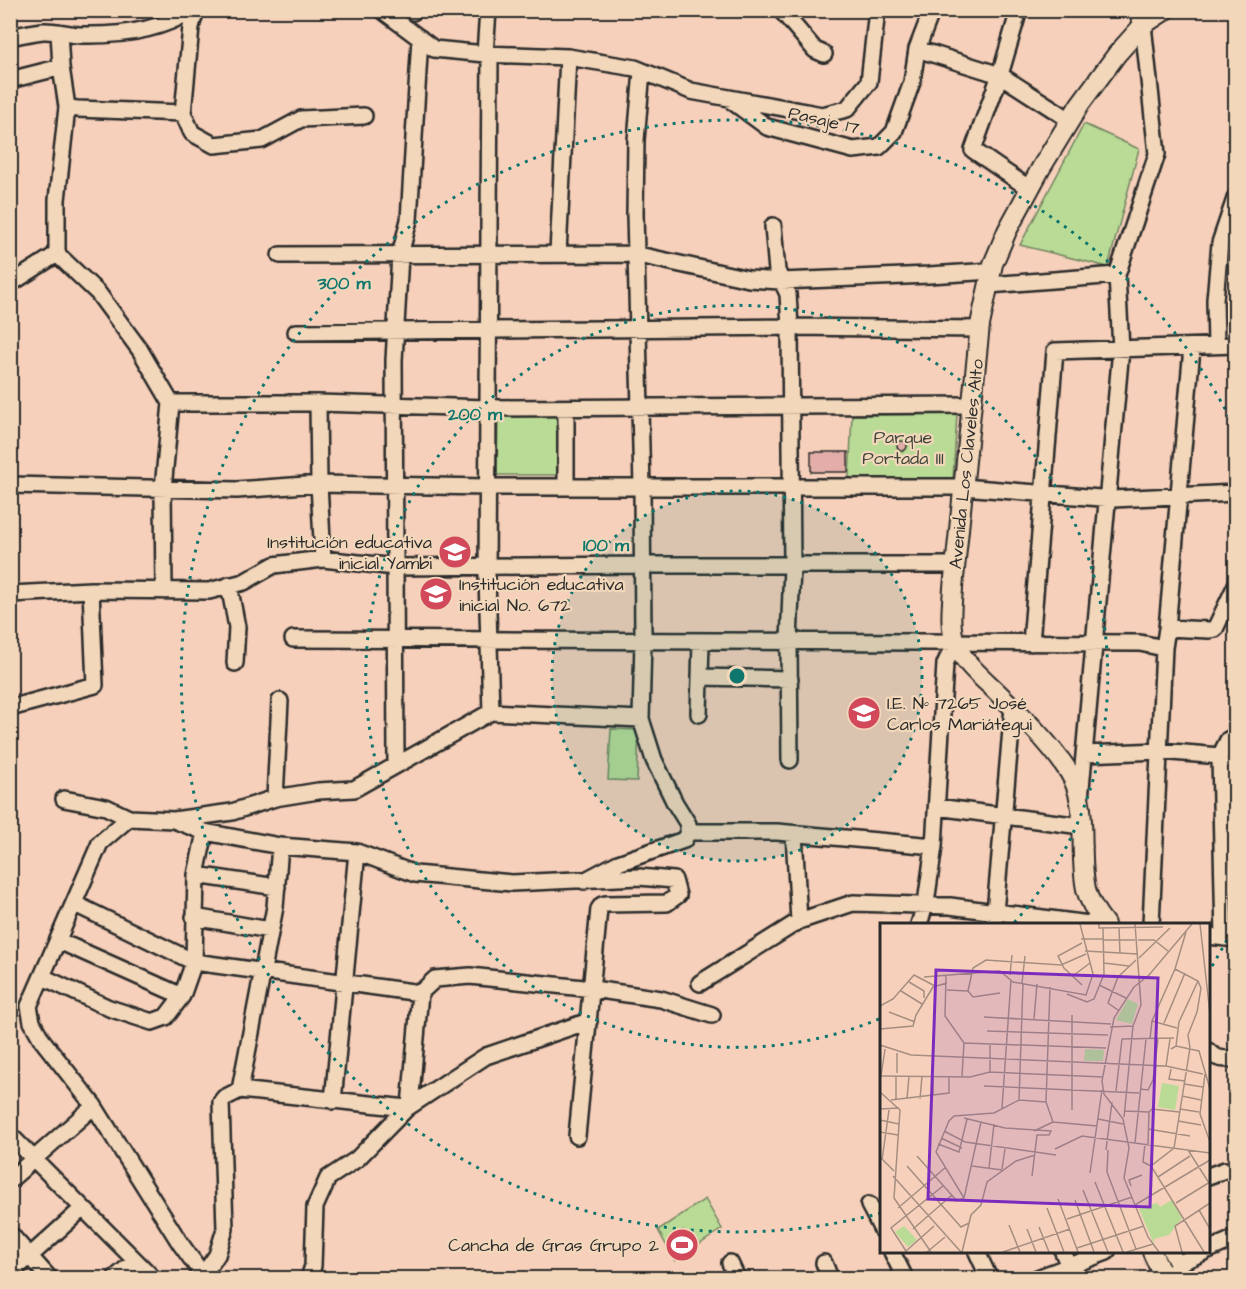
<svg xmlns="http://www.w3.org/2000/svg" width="1246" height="1289" font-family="'Architects Daughter',sans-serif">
  <rect width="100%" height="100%" fill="#f6d0ba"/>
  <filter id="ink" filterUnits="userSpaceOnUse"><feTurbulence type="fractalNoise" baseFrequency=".0167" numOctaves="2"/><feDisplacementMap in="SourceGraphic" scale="12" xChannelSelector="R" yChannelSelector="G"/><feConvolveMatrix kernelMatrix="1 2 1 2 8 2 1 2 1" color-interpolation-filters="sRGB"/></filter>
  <g filter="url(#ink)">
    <path fill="#b9db95" stroke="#728360" stroke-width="1.5" d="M1084,124l55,25 -31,118 -88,-22z
      M957,414l-4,65h-104l3,-64z
      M498,415h63v60h-64z
      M611,729l28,1 -2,51 -29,-1z
      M705,1199l17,30 -47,32 -17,-31z"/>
    <path fill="#e3aea9" stroke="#2b2b2b" stroke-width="1.5" d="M897 446a5 5 0 1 1 10 0a5 5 0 1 1-10 0Z
      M811,452h37v20h-37z"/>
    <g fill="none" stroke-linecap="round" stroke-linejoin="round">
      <defs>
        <path id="minor" d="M382,10l52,39 51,5 83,3 67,11 56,23 131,24 25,-6 22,-27 8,-72
          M781,10l34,40 9,4
          M1019,10l-19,65 -27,75 57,39
          M413,12v-2
          M59,32l2,35 6,40 -10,93v54l41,39 42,57 31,53 -8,86 1,102
          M10,37c11,-2 22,-5 33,-6 12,-1 25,4 37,4 38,1 80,-4 112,-25
          M917,49l83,26 70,45
          M485,54l3,-44
          M490,54l-3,523 4,135
          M10,80l51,-13
          M733,102l34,25 86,23 26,-3 15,-15 18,-50 5,-33 15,-39
          M67,107l10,2 106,4 9,20 22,12 48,-5 39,-21 63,-3
          M183,113l8,-86 5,-17
          M773,226l4,45 11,23 2,33 2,239 -3,76 1,118
          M558,253l10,-196
          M280,255l354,-1 115,25 32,2 148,-6 63,-4
          M10,284l47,-30
          M989,285l128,-10
          M296,332l494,-5 190,2
          M1216,346l-1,-46 5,-57 16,-47
          M171,403h147l169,5 485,-3
          M318,403l1,81 4,75
          M566,408v79
          M10,485l227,5 82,-6 168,3h476l150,12 123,-6
          M229,585l8,42 -2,36
          M10,594l81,-4 118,1 35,-9 30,-17 49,-6 72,8 248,-2h312
          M1167,628l42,2 6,-1 21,-44
          M293,639l847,4 24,5
          M1031,643l24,-292 181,-6
          M700,677l90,2
          M10,708l85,-23 -4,-95
          M699,714l2,-73
          M1084,754l76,-3 60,5
          M396,764l-2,-404 6,-105 9,-35 11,-182
          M275,798l5,-97
          M64,799l42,8 23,11
          M1080,799l41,-450 -4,-74 40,-121 -14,-129 -7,-15
          M937,807l144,19
          M176,821l29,11 75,14 77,6 58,22 97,9 127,-6 35,3 4,15 -11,8 -61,1 -4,1 -3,4 -22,227
          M688,832h89l157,14
          M794,834l5,87
          M196,875l81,12
          M584,881l34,-18 66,-23 4,-8v-8l-13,-21 -21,-43 -13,-41 2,-79 -1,-153 -7,-273 1,-74 6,-69
          M75,904l119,58 226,31 15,-14 35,-3 123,13 68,10 51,16
          M194,917l76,13
          M919,924l7,-21 8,-57 11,-182 10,-22
          M994,924l19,-217
          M1151,924l13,-276 3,-20 25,-280
          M1208,936l28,3
          M1224,938l-4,-182 8,-16 8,-4
          M59,941l123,55
          M43,977l66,31 43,14 14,-5 16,-21 12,-34 2,-87 9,-43
          M700,983l99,-62 54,-18 97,3 139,18
          M1208,1051c8,9 17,8 28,8
          M240,1090l35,-183 5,-61
          M333,1101l24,-249
          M410,1106l10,-113
          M10,1135l143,143
          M1208,1176l17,-6
          M10,1180l84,-74
          M869,1205l13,25
          M10,1234l39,44
          M1208,1250l28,-12
          M892,1252l13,26
          M977,1252l12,26
          M1063,1252l11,26
          M1171,1252l7,13
          M730,1263l7,15
          M824,1263l6,15
          M10,1274l73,-66
          M203,1275l-23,-32 -86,-137 -52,-66 -10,-18 -3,-16 71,-163 29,-25 45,2 58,-8 43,-14 43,-7 36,-2 137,-77 150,7
          M1164,1277l8,-4 10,-11 22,-10
          M115,1278l20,-17
          M198,1278l5,-3 14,-20 8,-26 -4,-127 3,-4 16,-8 167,18
          M309,1278l4,-12 2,-59 13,-29 29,-19 50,-51 79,-52 103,-35
          M1037,1278l70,-26"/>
        <path id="tertiary" d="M1105,924c-8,-10 -16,-22 -19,-35 -8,-38 4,-84 -17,-117 -19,-29 -45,-54 -70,-78 -15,-15 -36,-31 -44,-52 -6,-17 -3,-37 -2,-54l27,-263 13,-61 14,-33 34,-63 39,-64 37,-50 26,-29 23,-15
          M1152,1252l12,26"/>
      </defs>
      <use href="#minor" stroke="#2b2b2b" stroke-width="20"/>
      <use href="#tertiary" stroke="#2b2b2b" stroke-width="22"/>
      <use href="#minor" stroke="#f3d7ba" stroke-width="15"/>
      <use href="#tertiary" stroke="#f3d7ba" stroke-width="18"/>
    </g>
  </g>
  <circle cx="737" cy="676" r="185" fill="#0f766e" fill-opacity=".12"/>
  <g fill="none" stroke="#0f766e" stroke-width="3" stroke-dasharray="3 6">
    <circle cx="737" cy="676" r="185"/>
    <path d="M879 1019A371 371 0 1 1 1013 924"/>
    <path d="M1235 924A556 556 0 0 1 1209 971M881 1213A556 556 0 1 1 1235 428"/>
  </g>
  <defs>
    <symbol id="school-disc" viewBox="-11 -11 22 22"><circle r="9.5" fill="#d1495b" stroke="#f3d7ba"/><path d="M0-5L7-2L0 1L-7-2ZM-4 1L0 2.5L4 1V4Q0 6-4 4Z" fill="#fff"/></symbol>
    <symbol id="stadium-disc" viewBox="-11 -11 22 22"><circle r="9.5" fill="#d1495b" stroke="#f3d7ba"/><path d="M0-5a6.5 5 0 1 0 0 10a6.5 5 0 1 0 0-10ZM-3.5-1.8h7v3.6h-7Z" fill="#fff"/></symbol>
  </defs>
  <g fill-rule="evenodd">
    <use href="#school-disc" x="436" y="533" width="38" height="38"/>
    <use href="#school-disc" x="417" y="575" width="38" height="38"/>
    <use href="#school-disc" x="845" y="694" width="38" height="38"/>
    <use href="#stadium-disc" x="663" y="1226" width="38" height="38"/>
  </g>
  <g text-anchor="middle" stroke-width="4.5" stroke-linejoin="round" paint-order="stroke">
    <g font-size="18" fill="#2b2b2b" stroke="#f3d7ba">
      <text transform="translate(824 120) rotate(13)" y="6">Pasaje 17</text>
      <text transform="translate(966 464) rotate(-84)" y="6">Avenida Los Claveles Alto</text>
    </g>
    <g font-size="18" fill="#40453b" stroke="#f3d7ba">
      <text x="903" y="443">Parque<tspan x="903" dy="21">Portada III</tspan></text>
    </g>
    <g font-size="18" fill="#2b2b2b" stroke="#f3d7ba" text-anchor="end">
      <text x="432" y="548">Institución educativa<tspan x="432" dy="21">inicial Yambi</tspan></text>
      <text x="459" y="590" text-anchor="start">Institución educativa<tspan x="459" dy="21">inicial No. 672</tspan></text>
      <text x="887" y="709" text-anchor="start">I.E. Nº 7265 José<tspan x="887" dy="21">Carlos Mariátegui</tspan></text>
      <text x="659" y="1251">Cancha de Gras Grupo 2</text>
    </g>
  </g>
  <g transform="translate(880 923)">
    <rect width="330" height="330" fill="#f6d0ba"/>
    <path d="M248,76l10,5 -6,20 -16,-4zM205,126l19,1 -1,11h-19zM282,160l17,3 -4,24 -17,-3zM292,277l10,18 -13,17 -15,4v5l-15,-35 18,-6 3,4zM24,303l13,14 -9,7 -13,-15z" fill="#b9db95"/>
    <path fill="none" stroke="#a58e81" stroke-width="1.5" d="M219,1v4l64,-1M320,1l10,90M239,5l1,26M201,16h22M223,17h32M258,17h16l14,11M202,20l-24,13 6,12 18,17M205,28l53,3M259,35l31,-30M224,40l25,3M295,46l23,12 3,7 -4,24 -9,23 2,13 -16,100 -23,18 53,86M130,52l2,-20M194,52l16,-12M66,53l-1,40 19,27 -2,33M44,54l76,-6 13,11 73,13 7,-21 -13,-50M29,59l15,9v7M142,60l3,-27M219,62l27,13M67,67l21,1 5,6 27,-4M21,68l21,13M88,68l5,-23 13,-8 75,5 25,-11M187,71l20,8 7,-3 10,-25 -1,-46M0,83l13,-7 21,-24 21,11M238,87l-10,-7 10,-26 18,-17M9,89l26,10M104,94l127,7M154,96l3,-35M272,98l25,7M284,100l21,-50M230,104l23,-1M0,106l33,-3 3,-11 17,-28 14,-4M107,108l121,4M270,116l2,-18 23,-52 11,-37M84,120l142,5M0,122l31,10 255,11 37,8M296,123l3,-24 19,-41M291,126l5,-3 23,5 11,38M286,143l4,-27M291,146l-2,10 16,2M110,149v-28M17,150v-20M325,151l-5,40 10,28M0,153l90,1 20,-5 113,5M1,153l4,-27M304,161l19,3M104,163l155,7M260,166l8,1 5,-10 5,-41M236,168l6,-52 52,-1M0,169l20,18 -6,88 37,54M53,173v-20M302,173l19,4M16,176v-22M27,176l2,-23M40,176l2,-23M11,177l58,-7v-17M139,177l4,-117M122,185l9,-128M0,186l19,-1M300,186l19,3M192,187v-95M244,188l25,1 3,-3 27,3M244,194l9,-91 8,-21 -6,-81M84,195l41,10 46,3 -2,4h-12l-5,41M218,196l25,5M0,197l19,4M298,198l23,4M173,199l44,4M268,206l42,7M64,208l21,11 91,13M154,208l19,-9 -7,-20 4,-115M0,209l18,3M61,215l21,10M255,220l11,-104M58,221l21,8 8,-33M265,221l-2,18 8,4M268,222l1,-33M175,226l27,-13 128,17M226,227l6,-48M228,227l-1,22 29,77M308,227l21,33M37,233l40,45 7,-3M1,235l13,13M2,237l7,-50M27,243l54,61 8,-4M92,243l30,4M109,245l5,-44M122,246l3,-20M210,250l12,-83M13,253l68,76M278,254l32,-21M215,259l28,70M251,263l-2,-6 13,-5M203,267l25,62M84,275l-28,-46 13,-31 5,-5 40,-3 25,-13 27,2M84,275l17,-76M178,276l20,53M195,277l19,52M296,280l34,-21M255,282l75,-45M18,285l48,-41M167,285l17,44M319,287l11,19M187,296l65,-22M129,302l11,27M159,304l10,25M33,306l39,-34M147,306l9,23M197,325l67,-22M26,328l-15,-23 52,-42M25,329l29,-26M47,329l18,-15M82,329l9,-37 10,-10 6,-23 29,-21 19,-6M123,329l67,-23M247,329l26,-8M279,329l-11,-15 -24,-59 5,-30 -6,-29 -19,-25 -2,-13 12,-63 20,-31 15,-12 43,-51M302,329l-7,-26 35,-23"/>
    <path fill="#7b2cbf" fill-opacity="0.15" stroke="#7b2cbf" stroke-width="3" d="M56,47l222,8 -8,229 -222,-8z"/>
    <rect width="330" height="330" fill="none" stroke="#2b2b2b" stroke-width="3"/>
  </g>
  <circle cx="737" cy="676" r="9" fill="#0f766e" stroke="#f3d7ba" stroke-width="3"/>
  <g font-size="18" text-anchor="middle" font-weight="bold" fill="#0f766e" stroke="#f3d7ba" stroke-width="4.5" stroke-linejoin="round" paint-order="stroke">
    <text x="344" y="289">300 m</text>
    <text x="475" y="420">200 m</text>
    <text x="606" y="551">100 m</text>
  </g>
  <rect width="1246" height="1289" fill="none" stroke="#f3d7ba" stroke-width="36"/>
  <rect x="18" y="18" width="1210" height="1253" fill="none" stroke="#2b2b2b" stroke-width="2" filter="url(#ink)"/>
</svg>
